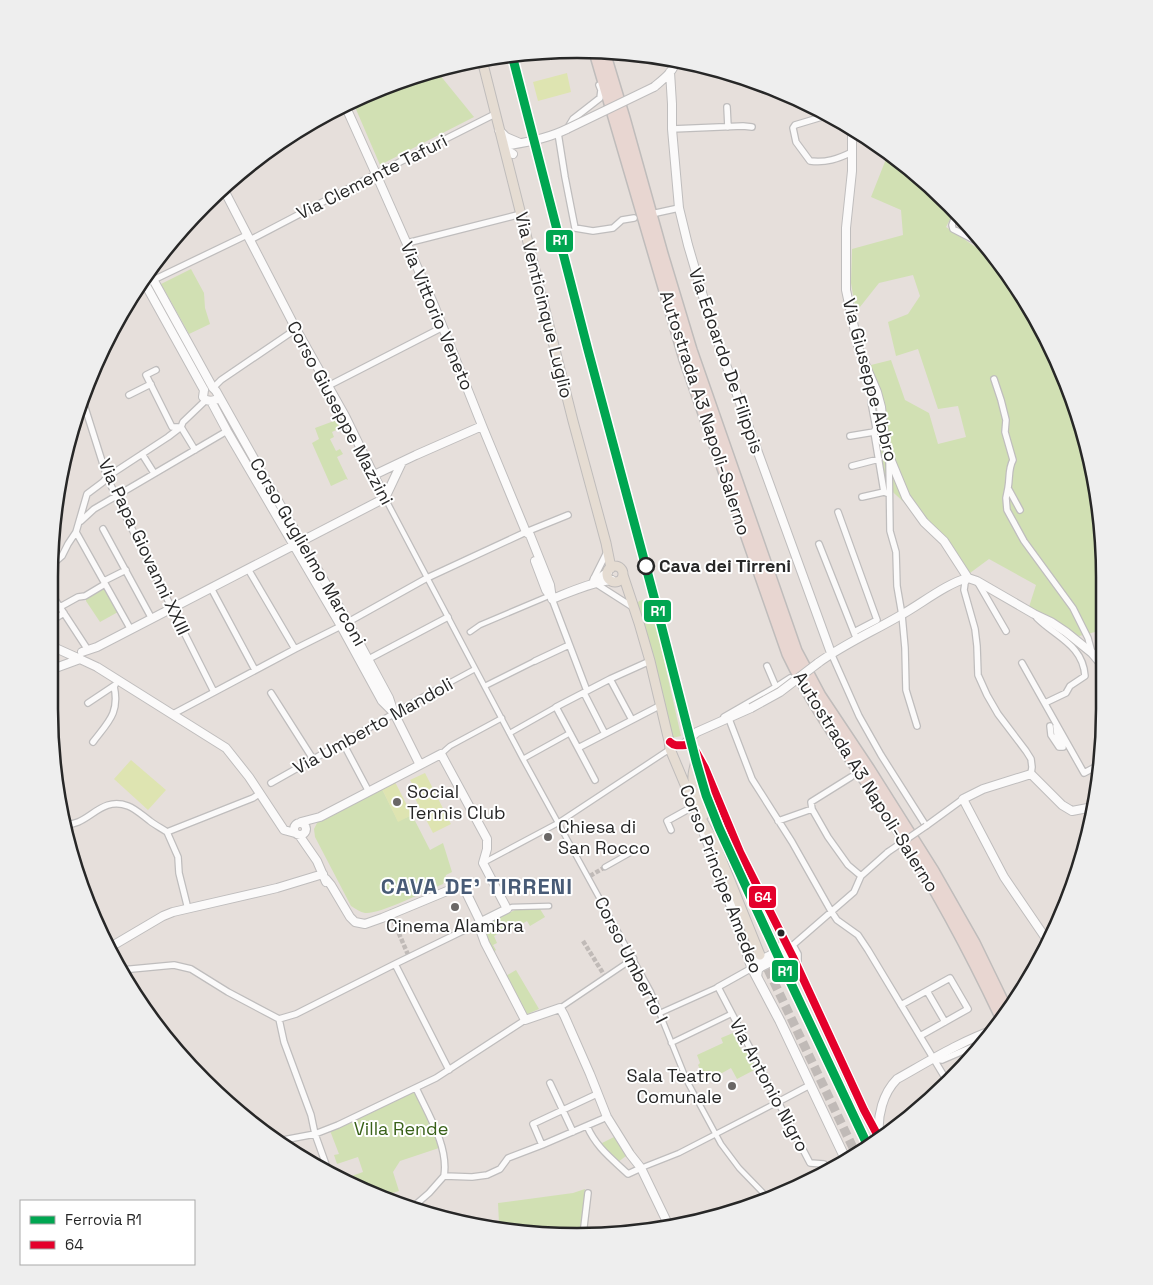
<svg xmlns="http://www.w3.org/2000/svg" width="1153" height="1285" font-family="'Space Grotesk',sans-serif">
  <rect width="100%" height="100%" fill="#e6dfdb"/>
  <path fill="#d1e0b3" d="M435,69l39,48 -94,48 -28,-65z
    M888,154l23,16 -4,7 12,6 4,-5 2,2 29,32 -8,15 40,27 6,-2 3,3 55,88 36,97 17,102v88l-24,6 -50,-29 7,-22 -47,-26 -19,14 -16,-25 -70,-64 -13,-119 20,-5 14,40 24,13 9,31 28,-7 -8,-31 -20,3 -20,-60 -22,7 -8,-34 20,-8 12,-18 -7,-21 -34,8 -23,29 -5,-29 1,-34 51,-14 -2,-25 -30,-13z
    M191,269l13,24 1,15 5,16 -21,10 -28,-50z
    M342,418l3,8 -13,6 2,5 -4,2 6,12 4,-2 3,5 -6,3 11,23 -2,-1 -15,7 -19,-43 7,-4 -4,-11z
    M104,587l14,25 -18,10 -14,-21v-4z
    M650,598l31,138 -9,2 -35,-134 2,-3z
    M382,789l16,32 14,-6 18,35 13,-7 9,29 -6,3 -3,9c-15,6 -65,31 -78,29 -5,-1 -9,-4 -14,-7l-36,-69 -1,-8 4,-8z
    M540,909l5,8 -15,9 -3,-5 -14,8 -2,-3 -17,10 3,7 -4,2 3,5 -4,3 -10,-27 33,-16z
    M516,970l23,39 -14,6 -21,-38z
    M733,1033l8,16 4,-1 13,20 -21,11 -6,-11 -25,14 -8,-17 2,-2 -3,-8 26,-12 -2,-5z
    M416,1088l26,59 -42,14 -7,11 6,19 -16,5 -39,-14 -1,-3 20,-7 -5,-15 -21,7 -3,-9 5,-1 -10,-26z
    M614,1137l12,19 -8,6 -18,-18z
    M585,1189l-5,47 -91,-8 10,-5 -1,-20 75,-10z"/>
  <path fill="#dee4b1" d="M567,73l4,19 -33,9 -5,-19z
    M131,760l35,30 -18,20 -34,-31z
    M425,773l26,51 -18,9 -24,-46 4,-2 -3,-5z
    M395,782l17,33 -14,7 -16,-33z"/>
  <g fill="none" stroke-linecap="round" stroke-linejoin="round">
    <path stroke="#c0bab7" stroke-width="4.5" stroke-dasharray="4.5 2" stroke-linecap="butt" d="M590,876l15,-9
      M391,915l18,42
      M583,941l23,37"/>
    <path stroke="#c0bab7" stroke-width="9" stroke-dasharray="9 4.5" stroke-linecap="butt" d="M762,957l93,195"/>
    <defs>
      <path id="pedestrian" d="M385,498l138,261 128,233 36,89 34,63 18,24 29,30
        M470,632l10,-7 71,-30
        M485,686l50,-25
        M436,690l39,-21
        M510,733l46,-26
        M441,754l9,-8 52,-28
        M523,759l47,-26
        M483,863l75,-40 112,-74
        M605,867l32,-18
        M507,909l5,-2 37,-1
        M560,1008l74,-50
        M660,1013l58,-26
        M671,1043l60,-29
        M641,1168l38,-15 99,-51"/>
      <path id="minor" d="M727,107l1,20
        M825,116l-30,9 -2,3 3,14 14,19c16,2 28,-2 42,-9
        M567,129l6,-10 27,-21 1,-8 -2,-5
        M672,129l71,-3 9,1
        M558,133l7,44 10,51 18,3 20,-3 9,-8 12,-2
        M656,213l23,-5
        M956,214l-4,11 1,4 29,15h3
        M250,240l132,-69 113,-57
        M407,243l114,-29
        M145,284l102,-49
        M156,370l-10,5 26,52h9
        M994,379l7,21 5,20 -1,12 8,28c-5,9 -3,18 -5,28
        M328,386l115,-59
        M213,388l8,-8 75,-51
        M129,395l22,-11
        M82,398l25,79 16,34 91,181
        M871,402l5,26 -2,4 10,60 5,2
        M78,410l7,-3
        M181,427l14,23
        M850,436l24,-4
        M142,454l12,19
        M889,458l1,73 6,21 1,34 5,29 3,33 1,42 11,36
        M852,466l27,-7
        M862,497l22,-5
        M1020,510l-12,-22 -2,10 1,12 17,31 49,67 15,30 4,15
        M838,512l39,108 -23,12
        M81,521l13,-12 133,-78
        M103,529l49,90
        M76,532l55,98
        M819,544l36,91
        M55,562l7,-6 6,-12 8,-12 11,-38 16,-12 4,-5 61,-40 13,-10 2,-5 23,-22
        M248,569l47,80
        M968,578l-3,5 -1,7 11,39 2,17 1,29 9,20 11,19 28,37 5,8 1,8 -1,7
        M593,580l14,-28
        M104,581l22,-11
        M977,581l29,50
        M595,583l39,25
        M211,588l44,82
        M54,598l34,52
        M552,599l35,92
        M60,607l18,-10 7,-1 20,-12
        M1037,618c19,19 46,27 48,58l-15,10 -4,7 -21,10
        M53,620l11,-7
        M831,653l28,63 22,39 45,71 37,-27
        M365,661l83,-44
        M535,661l34,-16
        M650,661l-40,18 -54,28 22,41 83,-43
        M1022,663l62,110 15,-8
        M610,679l22,41
        M776,687l14,-9
        M271,693l42,66
        M584,693l21,41
        M88,703l27,-18
        M173,714l122,-65 46,-23 86,-48 99,-46 42,-17
        M724,717l52,-30 -9,-21
        M729,719l23,60 40,63 39,69 6,9 21,15 10,15 79,131
        M1050,726l1,9 8,12h4l-6,-13 -1,-8
        M93,742c15,-20 27,-29 21,-56
        M343,743l26,49
        M578,748l17,32
        M271,783l165,-93
        M812,809l-1,-7 40,-25
        M778,821l34,-12 16,28 20,28 13,11
        M63,824c25,4 36,-29 65,-18 8,3 15,10 22,15 5,4 11,7 17,11
        M671,830l-4,-9 27,-15
        M167,832l86,-34 6,-4
        M167,832l11,25 1,16 9,36
        M395,964l54,106
        M798,965v-11l-5,-9 61,-53 7,-16 27,-24
        M752,968l-34,19 92,176 14,1 3,6
        M121,970l53,-5 17,4 37,23 51,27 17,-5 99,-50 84,-41
        M927,991l18,31
        M901,1005l49,-27 18,31 -48,27
        M279,1019l5,23 27,73 4,19 14,39
        M934,1059l8,1 42,-18
        M550,1083l23,49
        M416,1088c12,26 33,59 28,88
        M778,1102l32,-17
        M587,1126c9,21 24,32 41,48l13,-6
        M278,1141l37,-7 23,-9 98,-47 89,-58
        M542,1145l-9,-21 64,-30
        M444,1176l28,1 15,-2 13,-6 8,-11 34,-13 65,-28
        M414,1206l15,-13 15,-17
        M583,1235l5,-42"/>
      <path id="tertiary" d="M670,72l2,32v25l7,79 9,37 17,58 19,56 107,294
        M654,87c8,-7 20,-15 22,-27
        M344,103l32,71 58,131 49,123 43,104 4,3 20,50 2,14c18,-7 40,-17 60,-19
        M852,128v43l-6,57v62l13,60 18,42 4,15 3,29 5,20 17,41 18,25 20,19 24,37
        M499,130l7,7 14,6
        M513,154l-7,-4 4,-5c19,-3 39,-7 57,-16
        M223,188l73,141 49,87 40,82
        M149,272l64,116 3,3 54,96 78,135 41,76 5,15 26,52
        M143,280l61,110
        M204,390l-1,7 3,3 5,1 4,-1
        M211,401l16,30 114,195 41,75 11,11
        M374,475l42,-20 66,-29
        M385,498l17,-36
        M535,561l11,29 3,4
        M968,578l9,3 57,33 17,8 15,10 26,21 11,13
        M595,579l6,-2 7,-5
        M51,646l29,13
        M82,652l15,-5 288,-149
        M82,660l15,7 129,81 23,29 35,53 11,3
        M818,663c26,-19 56,-32 83,-48 20,-11 46,-32 67,-37
        M50,670l30,-11
        M684,745l5,-6 8,-7 54,-24
        M301,822l19,-5 121,-63 46,85v10l-4,14 24,46 -28,14
        M294 829a6 6 0 1 1 12 0a6 6 0 1 1-12 0Z
        M299,835l18,26 9,21
        M326,879l5,6 19,32 5,5 10,2 17,-6 77,-32 5,2 15,31 2,13 4,11 40,77 35,-12 4,7 26,59 17,43 23,37 11,14 27,56
        M1049,943l-45,-66 -41,-78 20,-10 48,-15 31,31 10,6 21,-4
        M107,949l56,-33 10,-4 104,-24 46,-14
        M748,957c11,8 22,-2 33,-8l3,-7 -1,-3
        M757,977l1,-7 3,-3 22,-11h6l6,5
        M879,1136c-2,-20 4,-43 18,-57 32,-18 64,-38 99,-50"/>
      <path id="secondary" d="M697,755l8,13 35,84 53,105 71,153 14,26
        M701,825l20,51 31,92 28,53 65,137"/>
      <path id="primary" d="M482,60l91,361 33,122 5,25
        M607 574a8 8 0 1 1 16 0a8 8 0 1 1-16 0Z
        M623,575l16,48 11,38 19,80 1,8 24,57 20,36
        M669,741c11,10 18,-1 25,8 6,8 -1,18 -1,27 -1,13 7,27 11,39
        M712,836l48,119"/>
      <path id="motorway" d="M595,52l90,307 103,295c29,61 72,116 109,173 39,61 74,126 105,192
        M604,52l20,66 38,136 29,96 105,301 24,45 48,72 65,103 41,72 33,68"/>
    </defs>
    <use href="#pedestrian" stroke="#bfbdbd" stroke-width="7"/>
    <use href="#minor" stroke="#bfbdbd" stroke-width="8"/>
    <use href="#tertiary" stroke="#bfbdbd" stroke-width="10"/>
    <use href="#secondary" stroke="#bfbdbd" stroke-width="11"/>
    <use href="#primary" stroke="#bfbcbb" stroke-width="11"/>
    <use href="#motorway" stroke="#bfbcbb" stroke-width="14"/>
    <use href="#pedestrian" stroke="#fbfafa" stroke-width="4.5"/>
    <use href="#minor" stroke="#fbfafa" stroke-width="5.5"/>
    <use href="#tertiary" stroke="#fbfafa" stroke-width="8"/>
    <use href="#secondary" stroke="#fbfafa" stroke-width="9"/>
    <use href="#primary" stroke="#e5dcd2" stroke-width="9"/>
    <use href="#motorway" stroke="#e8d6d1" stroke-width="11"/>
    <defs>
      <path id="minor-bridge" d="M888,852l38,-26"/>
      <path id="tertiary-bridge" d="M567,129l87,-42
        M751,708l29,-16 38,-29"/>
    </defs>
    <use href="#minor-bridge" stroke="#bfbdbd" stroke-width="8" stroke-linecap="butt"/>
    <use href="#tertiary-bridge" stroke="#bfbdbd" stroke-width="10" stroke-linecap="butt"/>
    <use href="#minor-bridge" stroke="#fbfafa" stroke-width="5.5"/>
    <use href="#tertiary-bridge" stroke="#fbfafa" stroke-width="8"/>
    <defs>
      <path id="bus-1" d="M670,742c5,5 10,3 17,3h3l5,5 10,18 35,84 53,105 71,153 14,26"/>
    </defs>
    <use href="#bus-1" stroke="#fff" stroke-width="11"/>
    <use href="#bus-1" stroke="#e4002b" stroke-width="8"/>
    <defs>
      <path id="rail-1" d="M512,55l76,295 66,247 42,164 10,34 13,33 59,128 89,188"/>
    </defs>
    <use href="#rail-1" stroke="#fff" stroke-width="12"/>
    <use href="#rail-1" stroke="#00a651" stroke-width="9"/>
  </g>
  <circle fill="#fff" stroke="#272727" stroke-width="2.5" cx="646" cy="566" r="8"/>
  <g fill="#6a6766" stroke="#fff" stroke-width="2">
    <circle cx="397" cy="802" r="5"/>
    <circle cx="548" cy="837" r="5"/>
    <circle cx="455" cy="907" r="5"/>
    <circle cx="732" cy="1086" r="5"/>
  </g>
  <circle fill="#272727" stroke="#fff" stroke-width="2" cx="781" cy="933" r="4.5"/>
  <g text-anchor="middle" stroke-width="4" stroke-linejoin="round" paint-order="stroke">
    <g font-size="18" fill="#272727" stroke="#fff">
      <text transform="translate(372 177) rotate(-27)" y="6">Via Clemente Tafuri</text>
      <text transform="translate(544 305) rotate(76)" y="6">Via Venticinque Luglio</text>
      <text transform="translate(437 316) rotate(67)" y="6">Via Vittorio Veneto</text>
      <text transform="translate(726 361) rotate(71)" y="6">Via Edoardo De Filippis</text>
      <text transform="translate(870 380) rotate(75)" y="6">Via Giuseppe Abbro</text>
      <text transform="translate(340 413) rotate(62)" y="6">Corso Giuseppe Mazzini</text>
      <text transform="translate(705 413) rotate(72)" y="6">Autostrada A3 Napoli-Salerno</text>
      <text transform="translate(144 547) rotate(65)" y="6">Via Papa Giovanni XXIII</text>
      <text transform="translate(308 552) rotate(60)" y="6">Corso Guglielmo Marconi</text>
      <text transform="translate(373 726) rotate(-29)" y="6">Via Umberto Mandoli</text>
      <text transform="translate(866 782) rotate(58)" y="6">Autostrada A3 Napoli-Salerno</text>
      <text transform="translate(721 879) rotate(69)" y="6">Corso Principe Amedeo</text>
      <text transform="translate(631 960) rotate(63)" y="6">Corso Umberto I</text>
      <text transform="translate(769 1085) rotate(62)" y="6">Via Antonio Nigro</text>
    </g>
    <g font-size="18" font-weight="bold" fill="#272727" stroke="#fff" text-anchor="start">
      <text x="659" y="572">Cava dei Tirreni</text>
    </g>
    <g font-size="18" fill="#272727" stroke="#fff" text-anchor="start">
      <text x="407" y="798">Social<tspan x="407" dy="21">Tennis Club</tspan></text>
      <text x="558" y="833">Chiesa di<tspan x="558" dy="21">San Rocco</tspan></text>
      <text x="455" y="932" text-anchor="middle">Cinema Alambra</text>
      <text x="722" y="1082" text-anchor="end">Sala Teatro<tspan x="722" dy="21">Comunale</tspan></text>
    </g>
    <g font-size="18" fill="#396119" stroke="#fff">
      <text x="401" y="1135">Villa Rende</text>
    </g>
    <g font-size="22" font-weight="bold" letter-spacing="1" fill="#485b76" stroke="#fff">
      <text x="477" y="894">CAVA DE' TIRRENI</text>
    </g>
  </g>
  <path d="M0 0H1153V1285H0ZM577 58H577A519 519 0 0 1 1096 577V709A519 519 0 0 1 577 1228H577A519 519 0 0 1 58 709V577A519 519 0 0 1 577 58Z" fill="#eee" fill-rule="evenodd"/>
  <path fill="none" stroke="#272727" stroke-width="2.5" d="M577 58H577A519 519 0 0 1 1096 577V709A519 519 0 0 1 577 1228H577A519 519 0 0 1 58 709V577A519 519 0 0 1 577 58Z"/>
  <g stroke="#fff" stroke-width="2">
    <rect x="545" y="229" width="29" height="24" rx="5" fill="#00a651"/>
    <rect x="643" y="599" width="29" height="24" rx="5" fill="#00a651"/>
    <rect x="748" y="885" width="29" height="24" rx="5" fill="#e4002b"/>
    <rect x="771" y="959" width="28" height="24" rx="5" fill="#00a651"/>
  </g>
  <g font-size="14" text-anchor="middle" font-weight="bold" fill="#fff">
    <text x="560" y="245">R1</text>
    <text x="658" y="616">R1</text>
    <text x="763" y="902">64</text>
    <text x="785" y="976">R1</text>
  </g>
  <rect x="20" y="1200" width="175" height="65" fill="#ffffff" stroke="#a9a9a9"/>
  <rect x="30" y="1216" width="25" height="8" fill="#00a651" stroke="#a9a9a9"/>
  <text x="65" y="1225" font-size="15" fill="#272727">Ferrovia R1</text>
  <rect x="30" y="1241" width="25" height="8" fill="#e4002b" stroke="#a9a9a9"/>
  <text x="65" y="1250" font-size="15" fill="#272727">64</text>
</svg>
